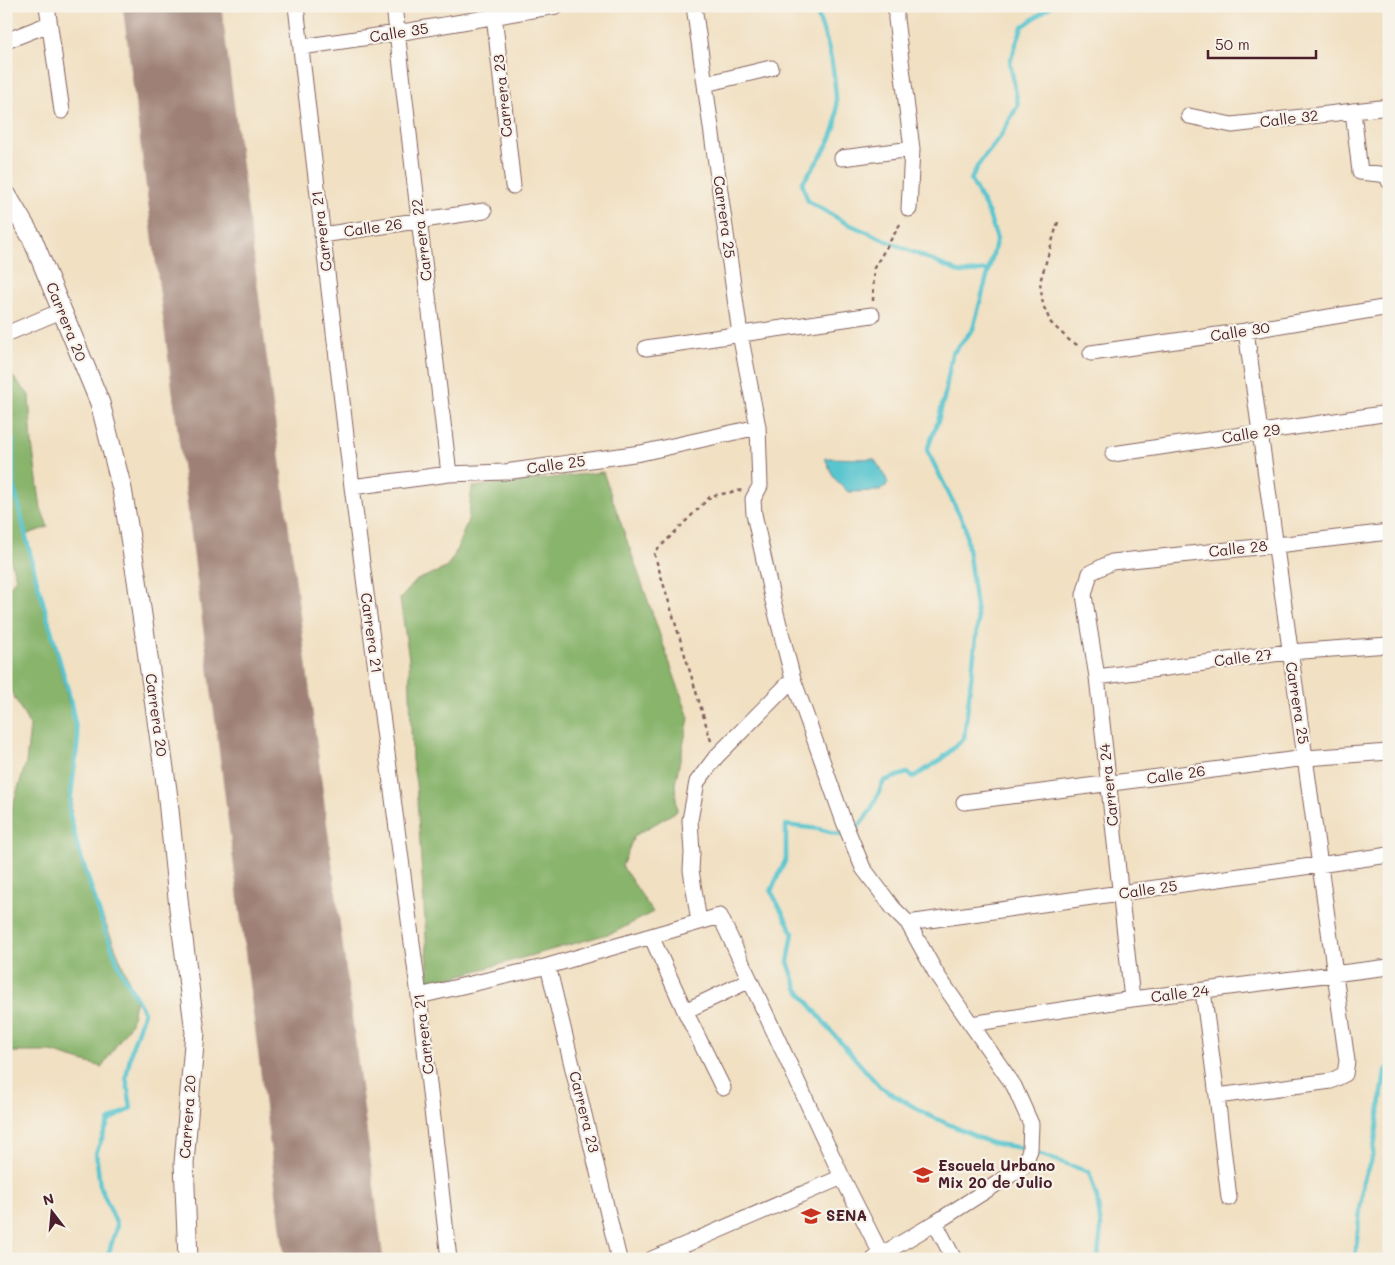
<svg xmlns="http://www.w3.org/2000/svg" width="1395" height="1265" font-family="Mali,sans-serif">
  <rect width="100%" height="100%" fill="#f7f3e8"/>
  <filter id="ink" filterUnits="userSpaceOnUse"><feTurbulence type="fractalNoise" baseFrequency=".02" numOctaves="2"/><feDisplacementMap in="SourceGraphic" scale="10" xChannelSelector="R" yChannelSelector="G"/><feConvolveMatrix kernelMatrix="1 2 1 2 8 2 1 2 1" color-interpolation-filters="sRGB"/></filter>
  <filter id="wash" filterUnits="userSpaceOnUse"><feTurbulence type="fractalNoise" baseFrequency=".0096" numOctaves="4" result="noise"/><feDisplacementMap in="SourceGraphic" scale="20" xChannelSelector="R" yChannelSelector="G"/><feGaussianBlur stdDeviation="1.12" result="paint"/><feColorMatrix in="noise" values="0 0 0 0 0 0 0 0 0 0 0 0 0 0 0 0 0 1.4 0 .05"/><feComposite in="paint" operator="in"/></filter>
  <g filter="url(#wash)">
    <rect width="100%" height="100%" fill="#f1e0c2"/>
    <path fill="#88b46c" stroke="#696a4c" d="M6,369l23,26 3,49 9,64 7,19 -23,8 53,203 -5,42 -2,40 19,66 46,112 -5,25 -29,44 -51,-15h-45v-226l20,-63 4,-37 -24,-44v-90l10,-14 -6,-19 -4,-4z
      M603,472l86,246 -14,66 2,27 -43,25 -12,30 31,46 -38,20 -186,52 -13,-201 -4,-23 -3,-101 -9,-60 17,-19 29,-12 8,-12 14,-36 4,-33z"/>
    <path fill="#58c5cf" stroke="#51727d" d="M825,458l49,1 11,16 3,9 -8,7 -32,1 -14,-14z"/>
    <g fill="none" stroke-linecap="round" stroke-linejoin="round">
      <path stroke="#58c5cf" stroke-width="4.5" d="M816,6c3,17 11,32 14,48 4,16 9,57 5,73 -6,20 -21,39 -33,56l6,18 38,22 115,50 27,-3
        M6,414l7,28v41l22,91 33,116 10,48 -9,73 8,34 28,85 16,41 23,41 -12,36 -6,29 5,31 -22,13 -13,32 4,33 17,39 -10,34
        M853,834l18,-24 13,-29 23,-8 7,4 28,-18 22,-21 14,-116 -13,-96 -38,-76 11,-29 7,-27 7,-40 21,-25 24,-90 -9,-27 -17,-32 7,-15 22,-28 18,-32 -8,-43 12,-35 29,-21
        M845,836l-26,-7 -33,-4v34l-15,32 22,42 -5,29 9,26 33,42 50,57 48,28 63,28 31,5 67,24 8,26 4,29 -3,29 7,3
        M1355,1259l8,-78 10,-26 12,-83 4,-5"/>
      <path stroke="#9e8076" stroke-width="98" d="M172,6l162,1253"/>
    </g>
  </g>
  <g filter="url(#ink)">
    <g fill="none" stroke-linecap="round" stroke-linejoin="round">
      <defs>
        <path id="minor" d="M47,6l15,105
          M296,6l56,481 67,509 30,263
          M394,6l55,468
          M493,6l20,180
          M694,6l46,328 18,93 2,59 -7,13 1,15 18,83 21,82 51,143 19,46 30,40 15,15 29,52 77,111 17,38 -1,26 -7,17 -88,56 -61,36
          M896,6v13l16,130 -3,60
          M6,41l43,-17
          M301,47l96,-14 159,-27
          M705,84l66,-16
          M1353,111l7,61 28,3 1,6
          M1189,116l43,9 157,-18
          M842,158l70,-9
          M322,235l162,-24
          M6,334l55,-23
          M646,348l226,-33
          M1091,353l155,-22 143,-24
          M1113,454l276,-41
          M352,487l97,-13 56,-2 136,-19 117,-26
          M1097,677l192,-25 100,-7
          M964,802l342,-44 83,-6
          M699,922l-8,-52 1,-17 -2,-33 7,-38 19,-25 77,-78
          M908,923l481,-68
          M651,936l34,75 38,77
          M548,966l71,293
          M1203,991l14,105 12,102
          M419,996l129,-30 172,-50 122,261 39,77
          M1132,999l-35,-322 -13,-82 6,-22 22,-11 165,-17 112,-13
          M685,1011l65,-31
          M971,1024l161,-25 257,-32
          M1217,1096l114,-15 14,-7 2,-13 -101,-730
          M935,1223l19,36
          M652,1259l190,-82"/>
        <path id="major" d="M6,194l26,44 68,165 22,86 15,91 30,210 12,118 16,124 -11,131 4,96"/>
      </defs>
      <use href="#minor" stroke="#846360" stroke-width="17"/>
      <use href="#major" stroke="#846360" stroke-width="21"/>
      <path stroke="#846360" stroke-width="2.5" stroke-dasharray="4 4" stroke-linecap="butt" d="M1058,222l-18,60 3,23 8,18 18,17 10,6
        M873,301l1,-33 28,-47
        M711,741l-57,-188 57,-57 31,-6"/>
      <use href="#minor" stroke="#fff" stroke-width="15"/>
      <use href="#major" stroke="#fff" stroke-width="19"/>
    </g>
  </g>
  <defs>
    <symbol id="school-bare" viewBox="-9 -9 18 18"><path d="M0-5L7-2L0 1L-7-2ZM-4 1L0 2.5L4 1V4Q0 6-4 4Z" fill="#c8321e" stroke="#f7f3e8" stroke-width="2.5" paint-order="stroke"/></symbol>
    <symbol id="university-bare" viewBox="-9 -9 18 18"><path d="M0-5L7-2L0 1L-7-2ZM-4 1L0 2.5L4 1V4Q0 6-4 4Z" fill="#c8321e" stroke="#f7f3e8" stroke-width="2.5" paint-order="stroke"/></symbol>
  </defs>
  <g fill-rule="evenodd">
    <use href="#school-bare" x="909" y="1161" width="28" height="28"/>
    <use href="#university-bare" x="797" y="1202" width="28" height="28"/>
  </g>
  <g text-anchor="middle" stroke-width="4.5" stroke-linejoin="round" paint-order="stroke">
    <g font-size="15" fill="#4a1f2b" stroke="#f7f3e8">
      <text transform="translate(399 33) rotate(-9)" y="5">Calle 35</text>
      <text transform="translate(503 96) rotate(-96)" y="5">Carrera 23</text>
      <text transform="translate(1289 119) rotate(-7)" y="5">Calle 32</text>
      <text transform="translate(724 217) rotate(82)" y="5">Carrera 25</text>
      <text transform="translate(373 228) rotate(-8)" y="5">Calle 26</text>
      <text transform="translate(322 231) rotate(-97)" y="5">Carrera 21</text>
      <text transform="translate(422 240) rotate(-97)" y="5">Carrera 22</text>
      <text transform="translate(66 322) rotate(68)" y="5">Carrera 20</text>
      <text transform="translate(1240 332) rotate(-9)" y="5">Calle 30</text>
      <text transform="translate(1251 434) rotate(-9)" y="5">Calle 29</text>
      <text transform="translate(556 465) rotate(-8)" y="5">Calle 25</text>
      <text transform="translate(1238 549) rotate(-6)" y="5">Calle 28</text>
      <text transform="translate(371 633) rotate(82)" y="5">Carrera 21</text>
      <text transform="translate(1243 658) rotate(-7)" y="5">Calle 27</text>
      <text transform="translate(1297 703) rotate(81)" y="5">Carrera 25</text>
      <text transform="translate(156 715) rotate(82)" y="5">Carrera 20</text>
      <text transform="translate(1176 775) rotate(-8)" y="5">Calle 26</text>
      <text transform="translate(1109 785) rotate(-96)" y="5">Carrera 24</text>
      <text transform="translate(1148 890) rotate(-8)" y="5">Calle 25</text>
      <text transform="translate(1180 994) rotate(-7)" y="5">Calle 24</text>
      <text transform="translate(424 1034) rotate(-97)" y="5">Carrera 21</text>
      <text transform="translate(584 1112) rotate(76)" y="5">Carrera 23</text>
      <text transform="translate(188 1117) rotate(-86)" y="5">Carrera 20</text>
    </g>
    <g font-size="15" font-weight="bold" fill="#4a1f2b" stroke="#f7f3e8" text-anchor="start">
      <text x="938" y="1171">Escuela Urbano<tspan x="938" dy="17">Mix 20 de Julio</tspan></text>
      <text x="826" y="1221">SENA</text>
    </g>
  </g>
  <rect width="1395" height="1265" fill="none" stroke="#f7f3e8" stroke-width="25"/>
  <g transform="translate(52 1212) rotate(344)" stroke="#f7f3e8" stroke-width="4" paint-order="stroke">
  <path d="M0-4L9 19L0 12L-9 19Z" fill="#4a1f2b"/>
  <text y="-8" font-size="14" font-weight="bold" text-anchor="middle" fill="#4a1f2b">N</text>
  </g>
  <path d="M1208 50v8h108v-8" fill="none" stroke="#4a1f2b" stroke-width="2.5"/>
  <text x="1215" y="50" font-size="15" fill="#4a1f2b" stroke="#f7f3e8" stroke-width="4" paint-order="stroke">50 m</text>
</svg>
